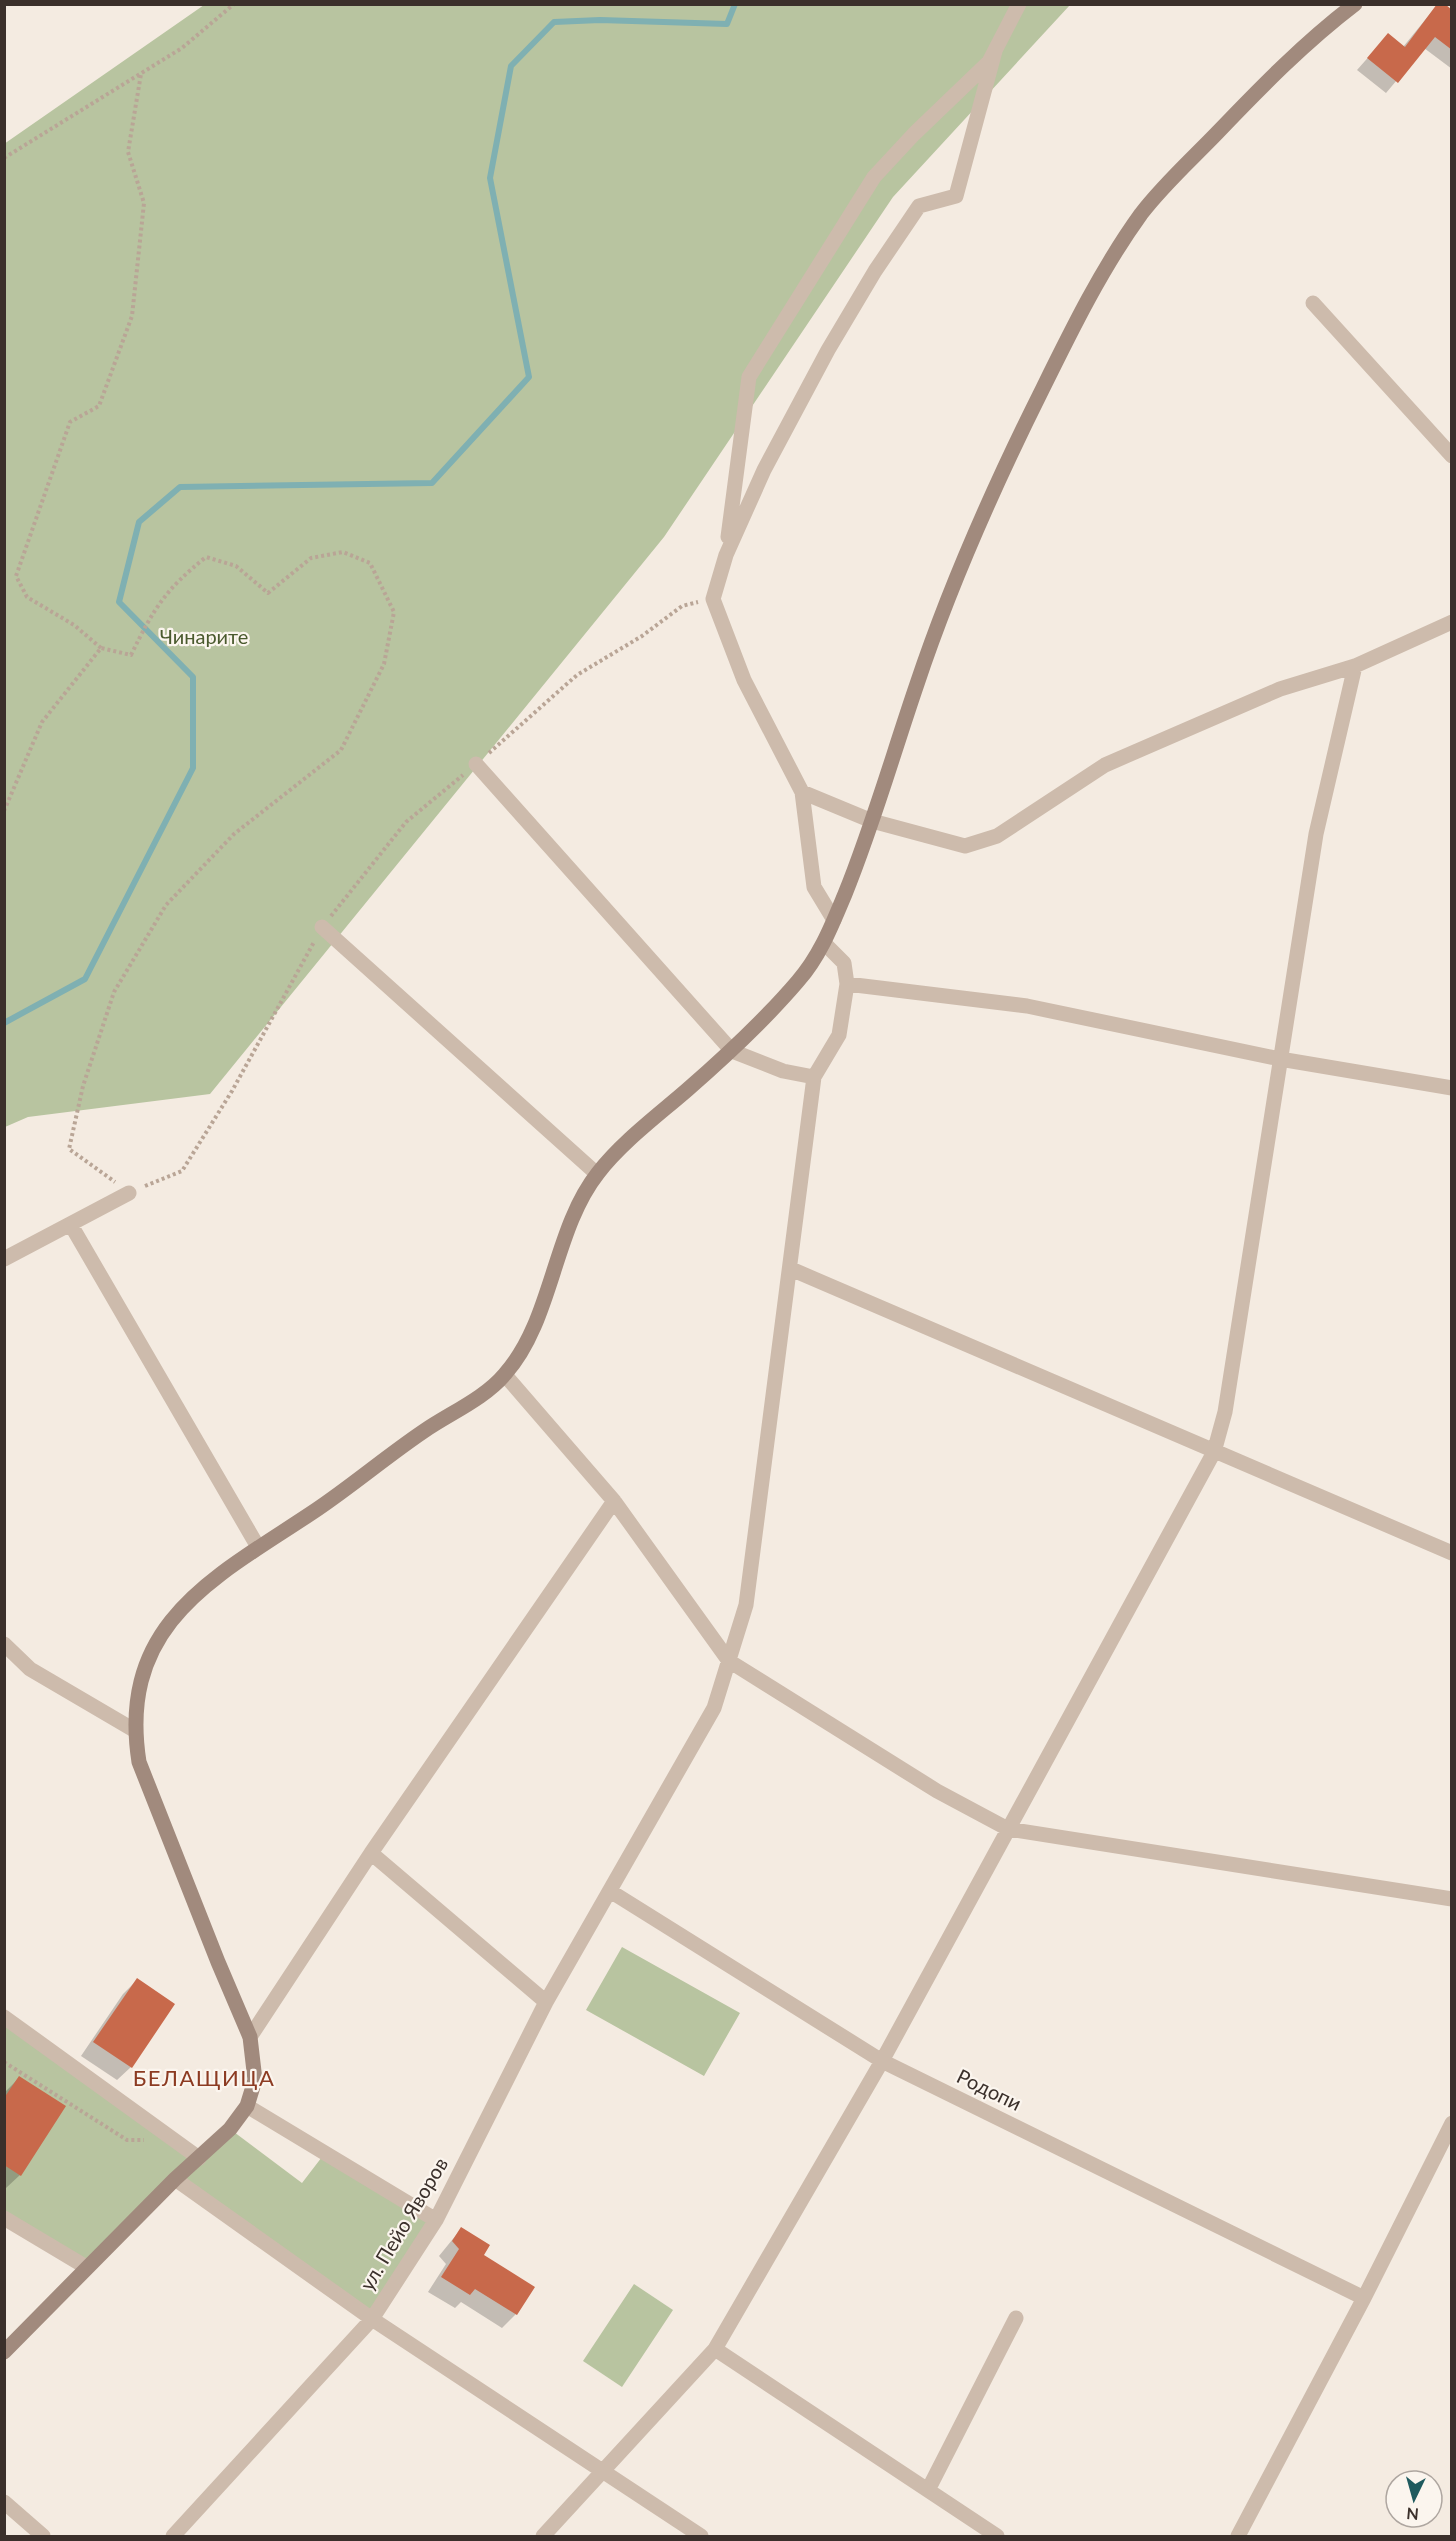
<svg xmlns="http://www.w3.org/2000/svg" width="1456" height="2541" font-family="Lato,sans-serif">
  <rect width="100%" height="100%" fill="#f4ebe1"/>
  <path fill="#b8c4a0" d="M204,5h866l-177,192 -229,340 -454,557 -182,23 -23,10 -1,-983z
    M622,1947l118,66 -36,63 -118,-66z
    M4,2017l195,140 31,-28 72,54 23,-30 111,67 -64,99 -197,-140 -89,88 -81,-49z
    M634,2284l39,26 -51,77 -39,-26z"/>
  <path fill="#0003" d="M1438,4l14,8v57l-28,-21 -38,45 -29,-23 31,-35 15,12z
    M137,1980l-6,87 -14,13 -36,-24 42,-62z
    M19,2078l1,97 -14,13 -2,-95z
    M461,2229l21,27 34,58 -14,14 -41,-26 -6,6 -27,-16 18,-28 -7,-8z"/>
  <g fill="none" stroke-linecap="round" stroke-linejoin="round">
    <path stroke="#7fb0b2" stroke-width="6" d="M4,1023l81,-44 108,-211v-91l-74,-75 20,-80 41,-35 252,-4 97,-106 -39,-199 21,-112 43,-44 46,-2 127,4 8,-20"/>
  </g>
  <path fill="#c8694b" d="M1437,4h8l7,6v40l-17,-13 -37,46 -31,-25 21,-25 17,14z
    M137,1978l38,26 -43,64 -39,-26z
    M19,2076l47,30 -45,70 -17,-11v-67z
    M461,2227l29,18 -6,10 51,32 -18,28 -42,-26 -5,6 -29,-18 18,-28 -7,-8z"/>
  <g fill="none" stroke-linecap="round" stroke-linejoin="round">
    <path stroke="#b9a596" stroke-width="4" stroke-dasharray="3 3" stroke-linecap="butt" d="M4,158l178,-110 52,-44
      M101,648l-27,-23 -47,-28 -11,-21 54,-154 29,-16 33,-90 12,-113 -16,-51 13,-78
      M489,753l88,-78 65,-39 40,-30 16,-4
      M4,811l38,-89 59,-74 30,7c23,-47 34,-65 75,-98l30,9 32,27 43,-35 32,-6 27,11 24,49 -10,52 -43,86 -107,84 -68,71 -52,87 -31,94 -14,63 46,33
      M331,916l75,-94 57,-47
      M145,1186l37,-15 50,-80 82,-149
      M4,2062l123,78h17"/>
    <path stroke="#cdbbac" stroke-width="15" d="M995,51l-39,145 -37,10 -44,65 -47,79 -64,120 -38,85 -13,44 31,81 58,112 70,29 93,25 32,-10 108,-71 175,-76 75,-23 97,-44
      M1313,303l139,153
      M728,537l21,-160 125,-200 40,-43 75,-72 30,-58
      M476,764l256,287 51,20 31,6 25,-42 8,-51 -3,-21 -20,-20
      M802,792l12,95 20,33
      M322,927l275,247
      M847,984l180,22 253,53 172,29
      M71,1225l187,322
      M4,1259l125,-66
      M791,1269l661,284
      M505,1375l109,126 115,160 208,130 71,38 444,70
      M4,1644l26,25 104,61
      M371,1853l175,149
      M610,1891l272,170 482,237
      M4,2017l195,141
      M250,2037l121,-184 243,-352
      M247,2106l189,114
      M175,2179l197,140 329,217
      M4,2218l82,49
      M715,2349l282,187
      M928,2490l88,-172
      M4,2502l39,34
      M173,2536l199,-217 64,-99 110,-218 168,-294 32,-103 68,-528
      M543,2536l172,-187 167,-288 332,-609 11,-40 91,-578 39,-168
      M1238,2536l126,-238 88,-175"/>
    <path stroke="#a18a7d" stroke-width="15" d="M4,2352l171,-173 55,-50 17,-23 8,-26 -5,-43 -32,-75 -79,-200c-22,-141 79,-186 177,-252 37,-25 71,-54 108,-79 26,-18 60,-32 81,-57 48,-54 48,-144 93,-201 24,-31 59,-57 89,-83 39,-34 77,-69 111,-109 22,-25 34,-56 47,-87 28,-69 48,-140 72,-210 34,-102 78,-200 126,-296 29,-59 59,-120 98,-174 22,-29 51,-55 76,-81 43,-45 88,-91 138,-129"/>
  </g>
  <g text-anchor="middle" stroke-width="4.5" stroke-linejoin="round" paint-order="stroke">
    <g font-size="20" fill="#4a5a2e" stroke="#fbf5ee">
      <text x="204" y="644">Чинарите</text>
    </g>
    <g font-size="20" fill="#3b302b" stroke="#fbf5ee">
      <text transform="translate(989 2090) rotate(26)" y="7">Родопи</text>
      <text transform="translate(404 2224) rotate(-59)" y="7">ул. Пейо Яворов</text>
    </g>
    <g font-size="22" letter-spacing="1.5" fill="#8c3b22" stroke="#fbf5ee">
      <text x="204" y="2086">БЕЛАЩИЦА</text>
    </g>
  </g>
  <rect width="1456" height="2541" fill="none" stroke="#3b302b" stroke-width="12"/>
  <g transform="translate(1414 2499) rotate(185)"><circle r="28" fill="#fbf5ee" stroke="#aea6a0" stroke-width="1.5"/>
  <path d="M0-4.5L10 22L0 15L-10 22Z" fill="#1f5a5e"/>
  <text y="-9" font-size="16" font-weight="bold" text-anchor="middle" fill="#3b302b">N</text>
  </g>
</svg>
